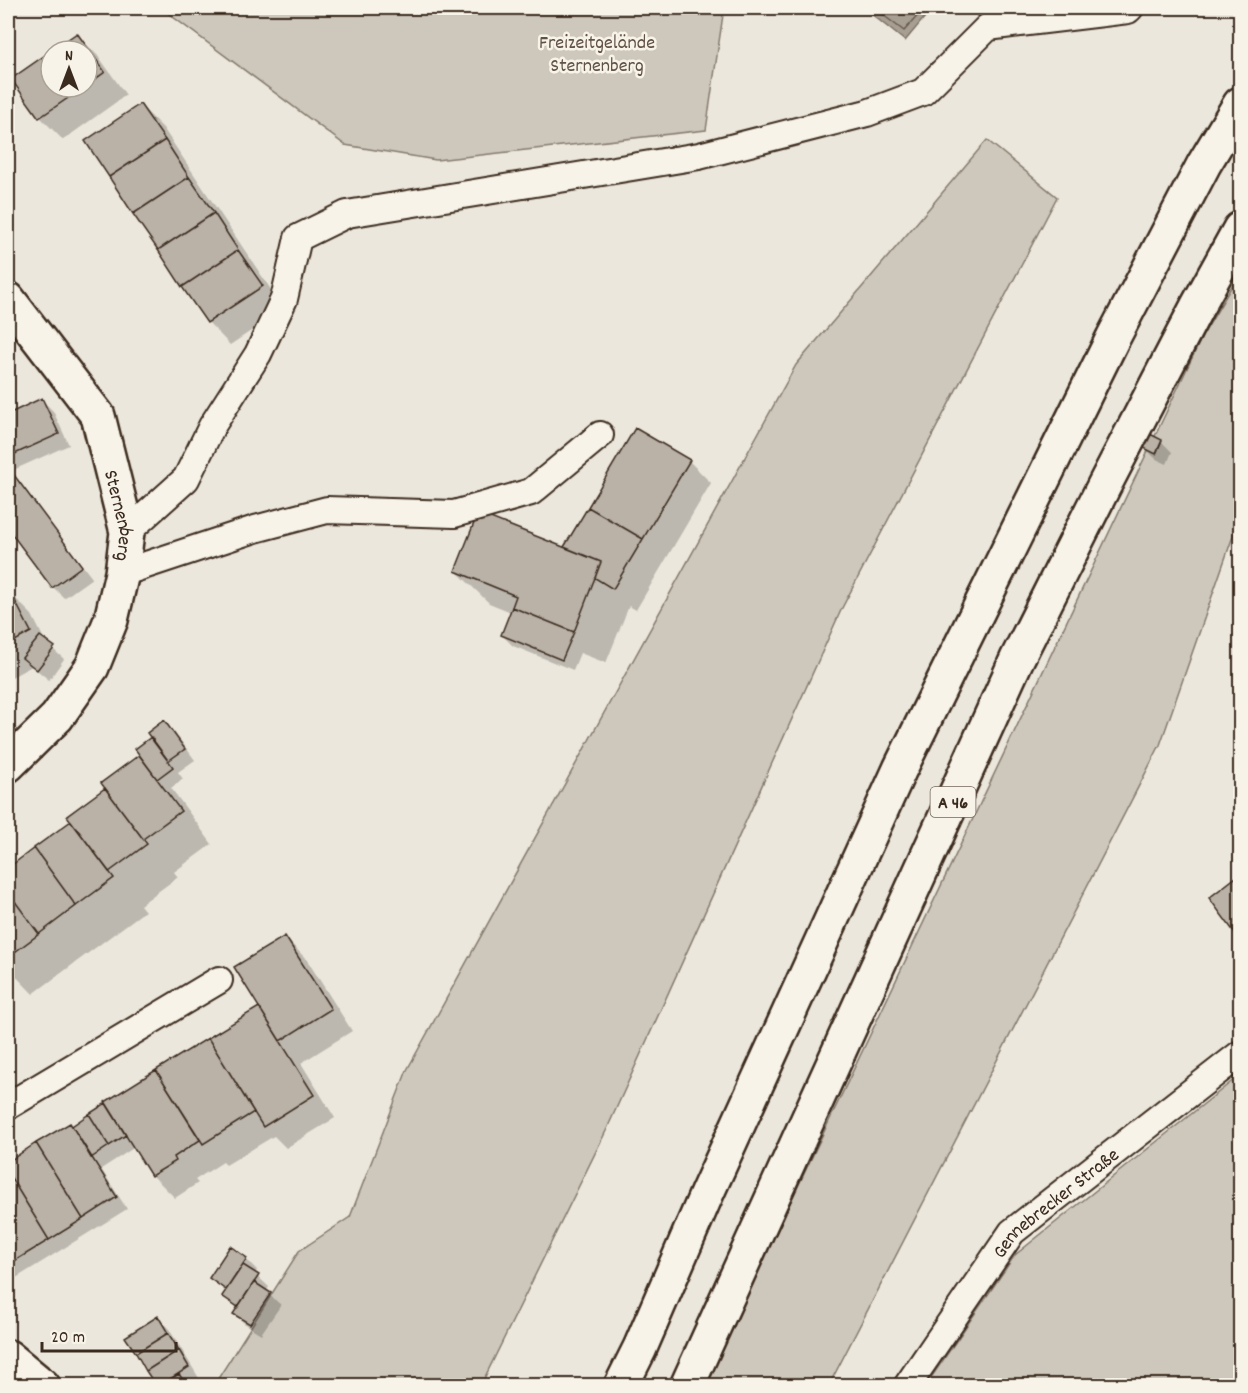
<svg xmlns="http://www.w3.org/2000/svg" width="1248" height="1393" font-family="Dekko,sans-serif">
  <rect width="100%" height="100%" fill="#ece7dc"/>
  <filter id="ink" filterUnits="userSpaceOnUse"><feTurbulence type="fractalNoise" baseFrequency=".0167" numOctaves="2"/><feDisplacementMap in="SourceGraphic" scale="12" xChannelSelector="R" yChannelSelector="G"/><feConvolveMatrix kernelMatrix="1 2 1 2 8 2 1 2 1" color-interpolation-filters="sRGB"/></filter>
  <g filter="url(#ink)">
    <path fill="#cec8bc" stroke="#84796d" stroke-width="1.5" d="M161,8h563l-18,122 -270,30 -91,-15z
      M987,140l70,57 -215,411 -236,523 -125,254h-267l85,-134 51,-34 57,-147 389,-705z
      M1240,272v244l-80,229 -331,640 -126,1 500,-1051z
      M1240,1075v310h-314l89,-130z"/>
    <path fill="#a89f93" stroke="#7c7064" stroke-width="1.5" d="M864,8h61l5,3 -25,30z"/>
    <path fill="#0003" d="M77,35l22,22 27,38 -63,45 -23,-23 -27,-38 38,-26v34h36v-36h-34z
      M140,105l23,23 121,181 -54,36 -22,-23z
      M42,400l11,11 16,34 -58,26 81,107 -28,20 -11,-11 -45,-61v-111z
      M1161,441l11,11 -5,12 -11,-5 -11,-11z
      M689,461l22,22 -75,127 -7,-4 -23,57 -26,-10 -7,17 -60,-24 -11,-11 9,-23 -22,-9 -33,-32 115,-19 -5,-5z
      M8,586l5,10 19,19 14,28 18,16 -15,21 -17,-14 -24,13z
      M164,722l11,11 20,27 -17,12 5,7 -12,9 41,56 -38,28 4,5 -38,28 5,6 -112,83 -25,-26v-98l65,-49 34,-33 -4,-5 38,-28z
      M1240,876v61l-29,-38z
      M285,937l22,23 45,71 -51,32 34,55 -49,30 -12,-12 -48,29 -3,-3 -28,18 3,3 -23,15 -23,-23 -17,-28 -34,22 26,40 -119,74v-120l62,-39 2,3 36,-23 -1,-1 154,-95z
      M231,1248l15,11 11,11 -2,4 14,13 -3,5 15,13 -20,29 -15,-9 -11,-11 3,-5 -14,-13 2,-4 -15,-14z
      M158,1318l11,11 30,49 -10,8h-31z"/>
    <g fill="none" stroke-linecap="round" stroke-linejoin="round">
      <path stroke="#67594d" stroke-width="1.5" d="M874,8l30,23 17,-19 1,-4"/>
    </g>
    <path fill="#bab2a7" stroke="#3b2a1e" stroke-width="1.5" d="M77,33l28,39 -18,13v-34h-36v36h33l-45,31 -28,-39z
      M140,104l25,36 -56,37 -24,-36z
      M165,140l24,37 -56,37 -24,-37z
      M189,177l25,36 -56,37 -25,-36z
      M214,213l24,37 -56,37 -24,-37z
      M238,250l25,36 -56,37 -25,-36z
      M42,398l17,36 -51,23v-43z
      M635,428l55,32 -47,79 -55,-32z
      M1150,434l12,6 -6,14 -12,-6z
      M8,467l74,99 -30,22 -44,-59z
      M588,507l55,32 -30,50 -18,-11 6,-16 -37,-15z
      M478,513l123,49 -27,70 -62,-25 4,-11 -61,-25z
      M10,591l21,41 -23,13v-53z
      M512,607l62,25 -12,28 -61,-25z
      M40,636l15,11 -18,23 -15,-12z
      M164,720l21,29 -17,12 -21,-28z
      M151,737l22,30 -16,12 -22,-30z
      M139,755l42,56 -38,28 -42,-56z
      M105,788l42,56 -38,28 -42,-56z
      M71,821l43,57 -38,28 -42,-58z
      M34,848l42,58 -37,28 -31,-42v-24z
      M1240,874v66l-31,-42z
      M8,892l31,42 -31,23z
      M285,936l46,73 -51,32 -46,-74z
      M259,1007l55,88 -51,32 -55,-89z
      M208,1038l46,74 -51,32 -47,-74z
      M156,1070l44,70 -26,17 2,4 -25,15 -46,-74z
      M106,1103l20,32 -17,11 -20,-32z
      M89,1114l20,32 -18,12 -19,-32z
      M70,1123l47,74 -34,22 -47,-76z
      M36,1143l47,76 -34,21 -41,-67v-11z
      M8,1173l41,67 -41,25z
      M230,1246l17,12 -21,32 -17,-12z
      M243,1265l16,10 -21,32 -16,-11z
      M254,1282l17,11 -21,31 -17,-10z
      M158,1316l10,17 -32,20 -11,-16z
      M168,1333l11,17 -33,21 -10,-18z
      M179,1350l10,17 -30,19h-3l-10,-15z
      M179,1374l8,12h-28z"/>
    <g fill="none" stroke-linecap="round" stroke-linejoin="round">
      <defs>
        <g id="lane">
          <path d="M127,532l59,-53 26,-53 46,-72 26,-55 14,-61 49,-24 352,-58 168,-43 56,-21 65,-65 140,-17 2,-2"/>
          <path d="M122,573l133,-44 72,-19 127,4 77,-22 69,-57"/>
          <path d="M8,1106l211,-126"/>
          <path id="s1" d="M907,1386l105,-154 228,-178"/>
        </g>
        <g id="street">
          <path id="s2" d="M8,299l90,117 29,116 -5,41 -11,47 -19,47 -35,50 -49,48"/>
          <path d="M8,1357l35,29"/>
        </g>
        <path id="highway" d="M621,1386l19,-38 67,-155 193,-424 213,-431 91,-174 36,-60
          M687,1386l330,-727 87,-173 93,-179 43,-78"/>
      </defs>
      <use href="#lane" stroke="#3b2a1e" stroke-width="30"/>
      <use href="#street" stroke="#3b2a1e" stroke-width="38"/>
      <use href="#highway" stroke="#3b2a1e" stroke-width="38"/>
      <use href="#lane" stroke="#f7f3e8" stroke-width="26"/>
      <use href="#street" stroke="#f7f3e8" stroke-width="33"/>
      <use href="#highway" stroke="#f7f3e8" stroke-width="33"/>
    </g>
  </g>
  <g text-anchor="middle" stroke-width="5" stroke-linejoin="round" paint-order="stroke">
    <rect fill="#f7f3e8" stroke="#73665b" stroke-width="1.5" x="930.5" y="787" width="45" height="30" rx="4.5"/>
    <g font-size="18" font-weight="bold" fill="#3b2a1e">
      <text x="953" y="808">A 46</text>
    </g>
    <g font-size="20" fill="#605246" stroke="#f7f3e8">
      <text x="597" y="48">Freizeitgelände<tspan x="597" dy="23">Sternenberg</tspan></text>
    </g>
    <g font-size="20" fill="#3b2a1e" stroke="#f7f3e8">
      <text dy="7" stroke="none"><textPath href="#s2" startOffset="250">Sternenberg</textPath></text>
      <text dy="7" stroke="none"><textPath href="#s1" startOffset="238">Gennebrecker Straße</textPath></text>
    </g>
  </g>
  <rect width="1248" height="1393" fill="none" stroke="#f7f3e8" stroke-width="30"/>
  <rect x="15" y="15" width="1218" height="1363" fill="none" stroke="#3b2a1e" stroke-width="2" filter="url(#ink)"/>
  <g transform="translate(69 69)"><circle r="28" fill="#f7f3e8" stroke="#aca397" stroke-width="1.5"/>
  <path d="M0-4.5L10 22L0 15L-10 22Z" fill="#3b2a1e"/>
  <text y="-9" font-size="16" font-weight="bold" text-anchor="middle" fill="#3b2a1e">N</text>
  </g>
  <path d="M42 1342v9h134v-9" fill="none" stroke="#3b2a1e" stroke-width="3"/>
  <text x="51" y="1342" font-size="18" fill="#3b2a1e" stroke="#f7f3e8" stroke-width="4.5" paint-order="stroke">20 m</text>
</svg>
